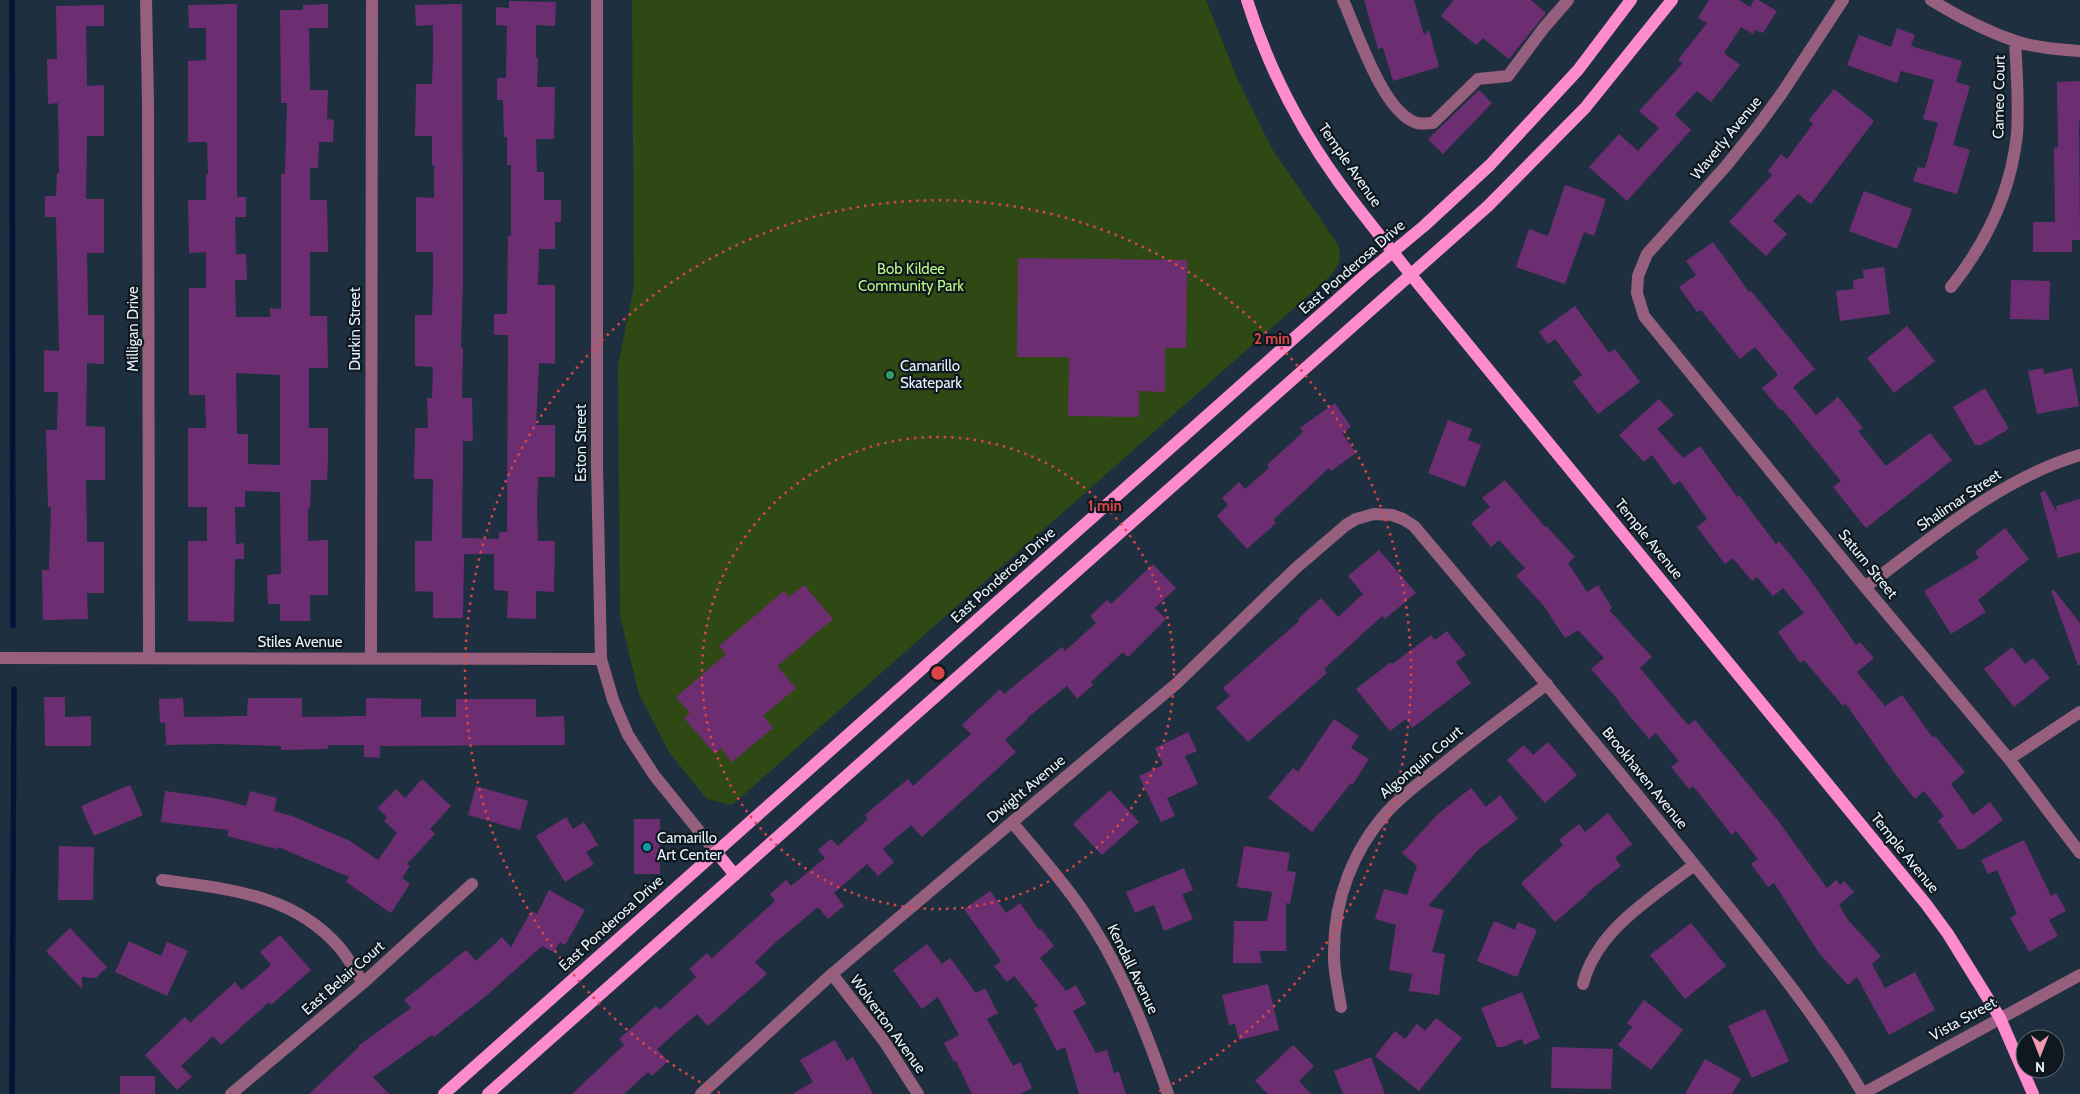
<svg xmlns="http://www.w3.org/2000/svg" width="2080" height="1094" font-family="Cabin,sans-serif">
  <rect width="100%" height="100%" fill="#1e303f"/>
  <path fill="#2f4914" d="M632,0h574l31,78 35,71 65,94c6,17 3,20 -8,34l-597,528 -25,-6 -38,-47 -30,-58 -19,-78 -2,-251 16,-78z"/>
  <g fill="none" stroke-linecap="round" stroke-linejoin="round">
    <path stroke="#001538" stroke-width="5.5" d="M12,0l1,626
      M12,1094l2,-405"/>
  </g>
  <path fill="#6d2e71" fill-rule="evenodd" d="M1364,0h50l10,35 5,-5 10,37 -46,14 -10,-33 -5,1z
    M1454,0h77l15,13 -37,46 -26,-21 -7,7 -35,-29z
    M1709,0h30l11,7 4,-7h4l19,11 -14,22 -8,-3 -2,4 -12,-7 -17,26 16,12 -29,37 -14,-11 -22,24 16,15 -64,71 -38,-34 30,-33 19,17 21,-23 -20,-17 44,-48 -5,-3 29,-37 -9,-5z
    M509,1l47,1 -1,24 -19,-1v33h2l-1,29h18l-1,52h-18l1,33h7v28h17v22h-6v27h-16l-1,36h17v79l-16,-1 -3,62h19v52h-17l-1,29 1,35h17l-1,51 -18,-1v28l-29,-1 1,-27 -14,-1v-36h-30l-1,64h-30v-26l-18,-1v-50h17l1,-62h-19l1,-51h13l-1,-30h5l1,-31 -18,-1v-51h17l1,-30v-33h-17v-55l18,1v-33h-2v-29h-17l1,-52h16l1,-27v-32l-17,1 -1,-21 47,-1 1,274 -2,69 2,1 -1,50h10l1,43h-10l-1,97 37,1v-7h8l1,-197h-14v-21h13l1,-78h3v-71h-4v-28h-3l-1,-37h-6v-22h9l1,-52 -11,-1v-18l13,1z
    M237,4v193h9v20h-11l1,37h10l1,26h-12l1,37h34v-9l11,1v-135h4l2,-71h-6l-1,-93h23v-5l25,-1v24h-19l1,62h18l-1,29 7,1 -1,22h-14l-1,26h-8v32h17l1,52h-18v64h17l1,52h-19v60h19v29l-1,23h-16l-1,28h-2v33l20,-1v55h-18v26h-30v-17h-12l-1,-29 14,-1 -1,-82 -35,-1v16h-10l1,37 8,-1v16h-9l-1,63 -46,-1v-80h19v-34h-19v-79h18l-1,-33h-16v-107h17v-36l-17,1 -1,-53h18v-26h2l-1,-32h-19v-81l18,-1v-32h-17l-1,-23zM236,373l44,2v90l-32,-1v-30h-11z
    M104,5v21h-18l1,60 17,-1v51h-17l-1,63h18v54h-17l1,62h16v49l-17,-1 -1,63 19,1v53h-19l1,62h17v51h-17l1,26 -45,1 -1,-50h7l2,-63h-3l-2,-77h11l1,-38h-14v-42l15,1 -3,-134h-11v-21h11l1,-23h2l-1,-70 -10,1 -1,-45h10l-1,-53z
    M1897,28l18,7 -4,11 51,15 -6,21 14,4 -17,59 17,5 -13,44 -44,-13 5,-14 7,1 13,-45 -15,-4 11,-39 -33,-9 -4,12 -50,-18 12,-30 32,12z
    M2080,81v40h-1l1,119h-8v12h-39v-30h22l-1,-74 4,-1 -1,-65z
    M1834,89l40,32 -63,83 -13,-10 -25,27 14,13 -21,22 -37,-34 43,-47 -4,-4 13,-17 6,5 26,-35 -4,-4z
    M1479,90l13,13 -49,51 -15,-15z
    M1565,185l41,14 -12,37 -10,-4 -19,52 -49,-17 13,-38 19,7z
    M1864,191l48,18 -15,40 -48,-18z
    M1713,242l36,50 2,-1 64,78 -22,18 23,28 22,-18 25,31 -5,3 28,35 44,-33 22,27 -86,68 -33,-41 8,-6 -59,-72 -2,1 -18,-22 16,-13 -23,-28 -15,12 -39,-49 -4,2 -18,-25 17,-12 -10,-14z
    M1018,258l169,2 -1,88h-21v44l-26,-1v26l-71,-1 1,-59h-52z
    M1884,267l6,47 -50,7 -4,-30 18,-2 -1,-9 11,-2 -1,-8z
    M2011,280l39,1 -1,39 -39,-1z
    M1575,306l34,47 6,-4 25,33 -42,32 -25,-32 9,-7 -27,-36 -7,5 -9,-12z
    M1907,326l28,35 -41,32 -27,-35z
    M2043,368l1,6 28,-6 7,38 -42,8 -9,-43z
    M1985,388l24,41 -28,16h-6l-22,-38z
    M1659,399l15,16 -17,14 26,29 17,-12 37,51 2,-2 37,49 3,-3 29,36 48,68 4,-3 14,16 -17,14 28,34 17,-11 31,43 2,-2 30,36 -14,12 22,31 17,-13 13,18 -39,29h-6l-20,-28 6,-5 -20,-25 -9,8 -17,-21 -52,-74 -3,2 -39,-46 -4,3 -22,-31 26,-19 -21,-25 -10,8 -16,-19 -5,4 -19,-23 -8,6 -28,-37 10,-8 -27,-38 -6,4 -22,-30 -8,7 -25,-27z
    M1335,403l16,24 -9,6 14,20 -25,18 -2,-3 -56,52 3,3 -29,26 -30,-33 11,-11 -6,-7 17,-16 6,7 24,-21 -2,-3 36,-33 -3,-4z
    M1448,420l24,9 -4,11 13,5 -16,42 -37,-14z
    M1505,480l40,47 1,-1 29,31 -7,6 19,29 11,-7 14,23 -3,2 43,47 -12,11 48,57 7,-5 81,98 51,70 9,-8 4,5 4,-4 10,11 -15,13 9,15 33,36 -9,8 13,24 30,-16 20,38 -46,25 -32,-58 -9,8 -29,-32 -45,-70 -6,4 -17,-23 7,-5 -22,-28 -4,4 -39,-49 -4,3 -18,-22 8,-6 -23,-28 -7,6 -30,-36 1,-1 -29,-33 13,-11 -26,-28 -13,8 -22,-33 -27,-29 9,-8 -26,-28 -8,7 -20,-24 19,-16 -8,-9z
    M2045,491l12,22 -1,-7 24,-7v53l-22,6 -18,-65z
    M2005,528l24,31 -51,41 8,12 -35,22 -27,-43 55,-33 -4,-6z
    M1379,550l37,43 -31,26 -3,-3 -58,53 3,4 -79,69 -32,-34 14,-12 -7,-8 76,-67 -1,-2 23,-21 17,19 25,-23 -15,-18z
    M1153,564l23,24 -21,20 11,11 -38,38 -5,-5 -32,30 2,3 -16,14 -10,-13 -40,32 1,1 -23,21 11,12 -94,85 -11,-12 -28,24 11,13 -16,14 -11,-12 -33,29 10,13 -16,13 -10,-12 -42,35 -21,20 12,12 -59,52 -11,-12 -40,35 11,12 -16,15 -4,-4 -24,22h-52l52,-49 -5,-6 37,-33 4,4 36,-33 -7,-8 18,-16 5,5 63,-57 -5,-7 16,-14 5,6 34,-28 -7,-8 13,-11 7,7 30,-27 -3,-4 43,-36 5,7 58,-52 -9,-9 38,-36 4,5 58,-47 3,4 31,-28 -6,-7 17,-16 4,4z
    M804,585l29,34 -56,47 19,22 -33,28 10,12 -41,34 -11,-14 -6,6 -31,-36 6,-5 -14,-16 50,-43 -7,-8 65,-55 5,6z
    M2054,590l26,33v42h-2l-27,-74z
    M1447,631l19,24 -10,7 15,21 -59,45 -6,-9 -16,12 -34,-42 35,-27 1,2 39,-29 4,5z
    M2012,647l13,17 8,-6 17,20 -36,29 -30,-38z
    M44,697h21v20l26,-1v30h-46z
    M183,698l1,19 63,-1 1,-18h54v19l64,-1v-18l55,1v18h35v-18h80v18l28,-1 1,29 -185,1v12l-16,-1v-12h-36v4l-47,1v-4l-62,-2 -53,1 -1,-23 -5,1 -1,-24z
    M1334,719l25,17 -8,12 18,11 -16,25 -2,-1 -39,49 -44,-34 25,-30 5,4z
    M1188,732l9,19 -12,5 13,28 -31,14 8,18 -14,6 -22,-46 24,-11 -8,-17z
    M1548,742l29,33 -32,28 -38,-43 17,-15 9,10z
    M422,779l29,27 -21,23 5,5 -28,30 3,2 -8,12 8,6 -19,29 -45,-31 3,-5 -71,-30 -1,2 -50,-13 2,-6 -68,-8 4,-31 50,7 31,8 4,-15 27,7 -3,13 18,5 58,25 28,19 19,-27 -13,-12 3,-4 -9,-9 18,-19 9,9z
    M130,785l13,30 -49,21 -13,-30z
    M476,786l52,15 -8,29 -52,-15z
    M1471,788l15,19 14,-12 18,24 -40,31 -50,56 16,4 -12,42 13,2 -6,41 -30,-4 3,-17 -23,-4 7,-45 -21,-6 9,-30 23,6 10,-29 -15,-13 36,-39z
    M1110,790l29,32 -37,33 -29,-31z
    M1608,813l24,31 -17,14 6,8 -34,27 1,1 -33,28 -34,-39 42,-38 -4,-5 20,-16 6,8z
    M566,817l7,12 11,-7 14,23 -12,7 8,12 -29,18 -29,-46z
    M634,819h26v55h-26z
    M2024,840l27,56 5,-3 10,18 -17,9 9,16 -29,16 -19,-34 7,-4 -20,-44 -9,4 -7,-14z
    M59,846l35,1 -1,53h-35z
    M1244,846l46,7 -3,18 9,1 -6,32 -4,-1v48h-27l3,12h-29l1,-42h33l5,-29 -35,-5z
    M1184,868l9,22 -11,4 11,25 -29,12 -10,-26 -19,8 -9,-21z
    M549,890l36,20 -20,35 -5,-3 -6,10 -12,-6 -55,49 -53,42 -2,-2 -59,42 16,17h-80l50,-47 -1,-1 53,-38 -7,-8 62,-50 10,11 26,-24 9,10 20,-36 6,3z
    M990,891l16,22 14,-10 19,27 2,-1 13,17 -14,12 26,33 10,-6 10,19 -13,7 23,42 11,-3 7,23 5,-1 7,22h-47l-14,-47 -8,4 -23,-43 4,-2 -24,-30 -7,6 -13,-16 7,-5 -37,-52z
    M1494,921l21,9 3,-8 19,8 -20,47 -40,-16z
    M1691,923l35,43 -41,33 -35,-44z
    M70,928l37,39 -11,11 -14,-1v12l-36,-38z
    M280,935l31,35 -40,35 -2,-3 -48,43 -8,-9 -32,30 11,11 -15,13 -32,-35 40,-38 5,6 45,-41 7,8 29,-25 -11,-13z
    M129,941l32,15 6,-14 21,9 -21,45 -52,-24z
    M927,944l15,20 8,-6 26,35 9,-5 13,25 -11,6 26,47 7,-4 12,26 -12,6h-48l-16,-33 -2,1 -10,-19 15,-8 -21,-38 -16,12 -29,-39z
    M1268,984l11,46 -40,10 -4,-16 -6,1 -7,-30z
    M1522,992l18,46 -16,7 -2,-6 -19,8h-6l-16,-39z
    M1644,1000l39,30 -32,40 -33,-25 14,-18 -5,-4z
    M1765,1009l24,52 -37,17 -24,-52z
    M1436,1018l26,20 -43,53 -44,-35 20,-25 10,8 12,-15 8,7z
    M835,1040l12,21 6,-4 20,37h-81l21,-12 -13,-22z
    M1293,1045l21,21 -15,15 12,13h-43l-13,-13z
    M1552,1047l61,2 -2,40 -60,-1z
    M1371,1057l14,37h-42l-9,-23z
    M1705,1059l36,20 -9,15h-47z
    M120,1076h35v18h-35z"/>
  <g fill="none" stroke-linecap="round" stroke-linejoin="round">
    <path stroke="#975f7e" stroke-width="12" d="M146,0l2,103 1,555
      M597,0v465l4,194 12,41 15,35 26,40 62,77
      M1343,0c14,31 40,113 74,123 5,1 11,0 16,0l45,-44 30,-3 35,-47 25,-29
      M1843,0l-61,93 -24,33 -32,40 -79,88 -9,22 -1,17 7,23 221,271 144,172 71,94
      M1931,0c26,16 55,31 84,41 21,7 43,8 65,10
      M1951,287c36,-45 60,-96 66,-153 2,-31 0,-62 -2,-93
      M1865,587c67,-49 134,-108 215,-132
      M0,658l601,1
      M371,659l1,-659
      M2009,759l71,-47
      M1012,822c28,34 59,68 82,106 32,51 54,109 74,166
      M162,880c66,9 132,14 178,68 9,11 16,24 23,35
      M832,974l52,67 34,53
      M1583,984c14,-55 69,-86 111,-119
      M1341,1007c-3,-19 -8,-37 -7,-56 0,-51 19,-101 53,-139 16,-18 36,-32 55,-47 34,-28 70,-54 105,-81
      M231,1094l132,-111 109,-99
      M701,1094l131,-120 344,-290 120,-116 50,-43 10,-6 18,-5 18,1 11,4 11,7c94,111 187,224 279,337 60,75 122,148 170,231
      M1862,1094l218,-119"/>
    <path stroke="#ff8bcf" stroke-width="12" d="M1247,0c20,64 52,127 91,181 23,32 48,62 73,94l515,629 22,30 52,84 33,76
      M716,852l19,23
      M444,1094l921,-819 59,-49 66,-61 88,-95 53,-70
      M488,1094l1000,-888 97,-98 87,-108"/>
  </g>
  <g fill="none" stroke="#d94648" stroke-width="2.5" stroke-dasharray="2.5 5">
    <circle cx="938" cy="673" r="236"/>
    <path d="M720 1093A473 473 0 1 1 1156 1093"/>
  </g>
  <circle fill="#2e9e5b" stroke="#0f181e" stroke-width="2" cx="890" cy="375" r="5"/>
  <circle fill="#0f9aa8" stroke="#0f181e" stroke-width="2" cx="647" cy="847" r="5"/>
  <g text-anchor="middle" stroke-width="4.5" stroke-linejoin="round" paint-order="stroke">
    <g font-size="15" fill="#e7f3fc" stroke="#0f181e">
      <text transform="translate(1999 97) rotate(-89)" y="5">Cameo Court</text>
      <text transform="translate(1726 138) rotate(-51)" y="5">Waverly Avenue</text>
      <text transform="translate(1350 165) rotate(55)" y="5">Temple Avenue</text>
      <text transform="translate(1352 267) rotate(-41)" y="5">East Ponderosa Drive</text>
      <text transform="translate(133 329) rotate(-90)" y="5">Milligan Drive</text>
      <text transform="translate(355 329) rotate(-90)" y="5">Durkin Street</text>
      <text transform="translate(581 443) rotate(-90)" y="5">Eston Street</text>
      <text transform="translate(1959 500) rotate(-34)" y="5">Shalimar Street</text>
      <text transform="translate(1649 539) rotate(51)" y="5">Temple Avenue</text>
      <text transform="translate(1868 564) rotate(51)" y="5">Saturn Street</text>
      <text transform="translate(1003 575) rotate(-42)" y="5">East Ponderosa Drive</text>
      <text x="300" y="647">Stiles Avenue</text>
      <text transform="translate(1421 762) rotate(-40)" y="5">Algonquin Court</text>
      <text transform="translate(1645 778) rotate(51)" y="5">Brookhaven Avenue</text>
      <text transform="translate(1026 789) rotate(-40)" y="5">Dwight Avenue</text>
      <text transform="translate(1905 853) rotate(51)" y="5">Temple Avenue</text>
      <text transform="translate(611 923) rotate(-42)" y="5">East Ponderosa Drive</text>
      <text transform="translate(1133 969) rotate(64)" y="5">Kendall Avenue</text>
      <text transform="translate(343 978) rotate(-41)" y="5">East Belair Court</text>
      <text transform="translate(1963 1019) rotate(-29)" y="5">Vista Street</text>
      <text transform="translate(888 1024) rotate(54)" y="5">Wolverton Avenue</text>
    </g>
    <g font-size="15" fill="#bbf885" stroke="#0f181e">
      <text x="911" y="274">Bob Kildee<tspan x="911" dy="17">Community Park</tspan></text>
    </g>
    <g font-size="15" fill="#e7f3fc" stroke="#0f181e" text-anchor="start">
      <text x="900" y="371">Camarillo<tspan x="900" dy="17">Skatepark</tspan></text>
      <text x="657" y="843">Camarillo<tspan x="657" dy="17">Art Center</tspan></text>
    </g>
  </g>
  <circle cx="938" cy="673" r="8" fill="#d94648" stroke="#0f181e" stroke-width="2.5"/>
  <g font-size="15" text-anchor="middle" font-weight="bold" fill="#d94648" stroke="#0f181e" stroke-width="4.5" stroke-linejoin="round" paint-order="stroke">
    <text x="1272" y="344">2 min</text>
    <text x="1105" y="511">1 min</text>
  </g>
  <g transform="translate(2040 1054) rotate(180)"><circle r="24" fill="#0f181e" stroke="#657077"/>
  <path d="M0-4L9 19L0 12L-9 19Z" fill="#f19ab4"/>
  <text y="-8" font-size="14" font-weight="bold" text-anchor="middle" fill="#e7f3fc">N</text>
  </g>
</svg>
